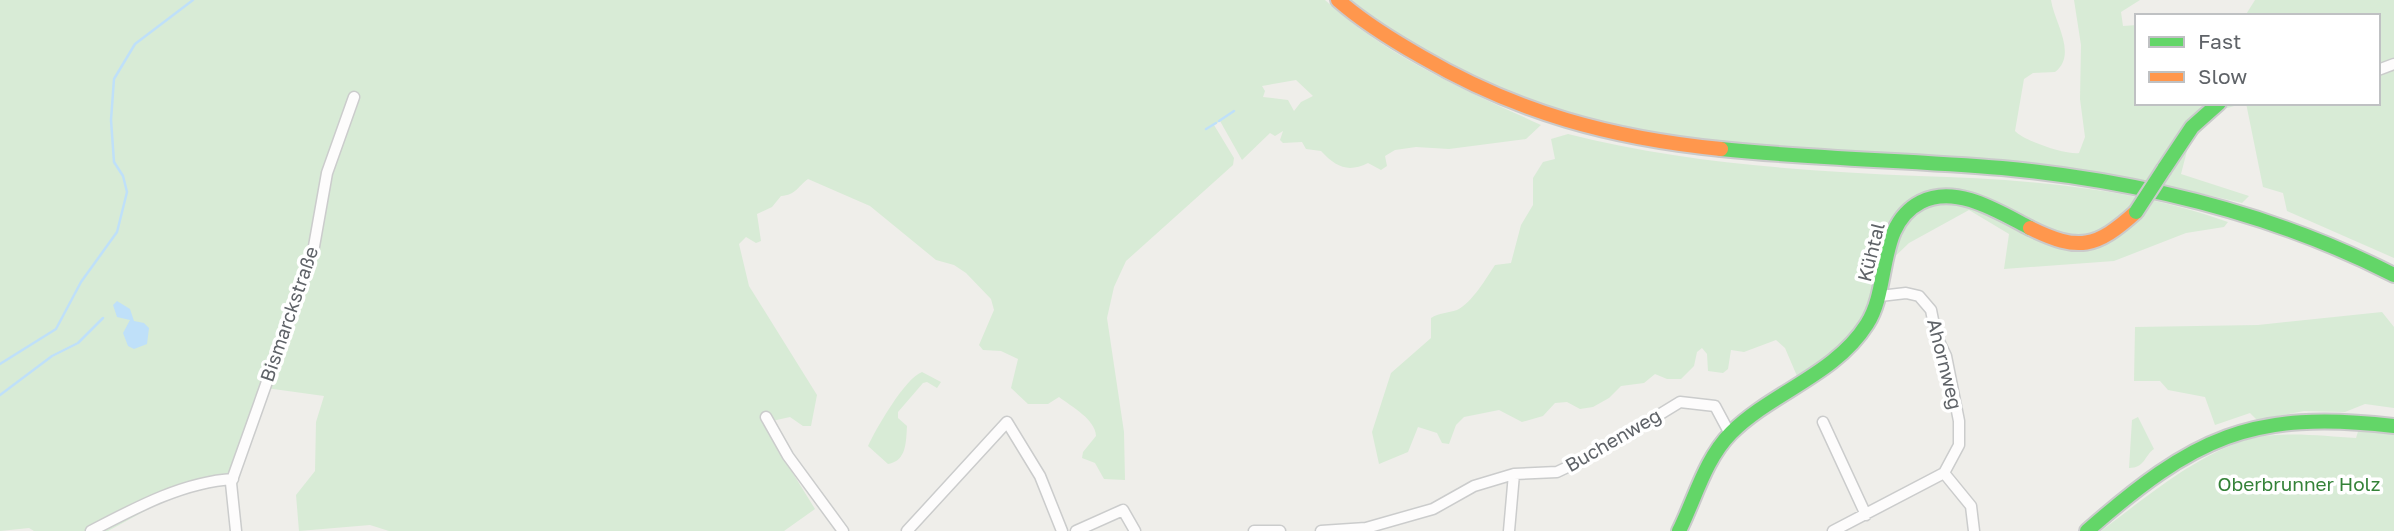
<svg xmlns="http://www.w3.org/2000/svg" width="2394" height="531" font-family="'Golos Text',sans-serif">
  <rect width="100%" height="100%" fill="#efeeea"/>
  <path fill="#d8ebd6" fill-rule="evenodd" d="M0,0h1325c62,57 140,90 216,125l-15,14 -77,10 -33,-2 -21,3 -10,6 2,10 -6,4 -13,-7c-20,10 -32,4 -47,-12l-15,-2 -4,-7 -19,1 -3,-3 3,-9 -8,5 -5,-3 -28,27 -22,-39 -6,4 20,33 -1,7 -107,96 -12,26 -7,31 17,114 1,48 -21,-1 -9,-16 -13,-5 1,-6 13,-16c-1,-17 -24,-29 -37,-39l-11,7h-20l-17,-16 7,-29 -17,-8 -18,-1 -4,-5 15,-35 -3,-11 -25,-26 -12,-8 -18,-5 -66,-54 -62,-27c-11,8 -12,16 -27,17l-9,11 -15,7 4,27 -5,2 -10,-6 -7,7 10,42 68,109 -6,31h-8l-13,-9 -18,4 12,26 -3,7 34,55 -31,22h-395l-19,-6 -71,6 -3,-36 19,-24 1,-49 8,-26 -58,-8 -29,97h-22l-50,15 -57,31h-74l-5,-3 -29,3zM1296,80l17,16 -12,6 -7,9 -6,-11 -25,-3 2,-6 -3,-5z
    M1348,0h703c3,22 27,54 4,72l-22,1 -9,6 -9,52c9,10 52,24 64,22l6,-16 -5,-38 1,-54 -7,-45h66l-19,12 2,14 14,-1v78h107l-20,6 -35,34 -8,31 68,22 -7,7c-57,-13 -114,-28 -171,-34 -202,-22 -420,-2 -608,-95 -40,-20 -79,-48 -115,-74z
    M2255,0h139v258l-107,-47 -4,-18 -20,-6 -17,-84h132v-87h-133z
    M1568,134c114,29 234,37 351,42 103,3 211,11 309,46l-4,5 -38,6 -72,28 -110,8 5,-35 -40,-24 -60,33 -26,25 -24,64 -59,51 -15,-35 -9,-8 -32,12 -13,-2 -3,19 -5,4 -15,-2 -1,-17 -5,-6 -5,4 -3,14 -13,13h-14l-12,-5 -11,9 -23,3 -12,12 -16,9 -13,2 -13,-7 -12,1 -12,13 -21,6 -23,-12 -35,7 -8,8 -7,19 -7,-1 -5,-10 -19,-6 -10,25 -29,12 -7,-32 19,-59 40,-35v-20c8,-5 17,-5 26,-8 15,-7 30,-33 38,-45l16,-2 10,-38 12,-20v-27l10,-16 12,-3 -4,-20z
    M2382,312l12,15v81l-29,-4 -20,8 -41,-1 -47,9 -7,-7 -35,12 -10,-28 -37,-7 -8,-9h-26l1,-54 123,-2z
    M922,372l19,10 -4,6 -10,-6 -4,1 -25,29v6l9,8c-1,15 0,35 -19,38l-20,-18c8,-17 37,-68 54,-74z
    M2138,417l16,32c-10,7 -9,19 -25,19l3,-48z
    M2360,425l34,7v99h-293c43,-32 86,-69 136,-88 36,-14 82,-7 119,-5z"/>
  <path fill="#bfe0f9" d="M117,301l13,8 4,12 10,2 5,5 -2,16 -13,5 -6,-3 -5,-13 7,-13 -13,-3 -4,-12z"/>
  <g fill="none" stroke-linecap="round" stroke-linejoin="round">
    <path stroke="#bfe0f9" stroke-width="2.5" d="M1219,121l15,-10
      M1206,129l10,-6
      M0,364l56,-35 25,-47 36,-50 10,-40 -4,-16 -9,-14 -3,-42 3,-41 21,-35 58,-44
      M0,395l52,-39 26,-13 25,-25"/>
    <defs>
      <path id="street" d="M2378,70l16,-6
        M766,417l22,39 55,75
        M1823,422l43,93
        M1944,473l27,33 3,25
        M91,531c44,-23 92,-49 142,-52
        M236,531l-5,-48 82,-231 14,-79 27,-76
        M907,531l100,-109 33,54 22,55
        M1076,531l47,-21 12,21
        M1254,531h26
        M1321,531l45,-3 67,-19 41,-23 40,-12 43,-2 38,-18 85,-52 35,4 15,28
        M1509,531l5,-57
        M1833,531l111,-58 15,-28v-24l-13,-65 -10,-21 -5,-25 -12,-14 -13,-3 -26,3"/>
      <path id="fast" d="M1721,149c94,10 188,11 281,19 137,13 269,44 392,107
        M2164,169l28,-42 27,-24
        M1679,531c16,-32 26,-72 52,-98 41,-41 104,-58 136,-109 24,-37 9,-99 54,-122 35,-18 78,10 109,26
        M2087,531c106,-93 164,-122 307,-105"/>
      <path id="slow" d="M1338,0c26,23 54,40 84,57 96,56 189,81 299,92
        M2030,228c49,24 66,20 106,-16"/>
    </defs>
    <use href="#street" stroke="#cbcccc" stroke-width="13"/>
    <use href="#fast" stroke="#cacacb" stroke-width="18"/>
    <use href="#slow" stroke="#cacacb" stroke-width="18"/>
    <use href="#street" stroke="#fdfcfc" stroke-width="10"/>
    <use href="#fast" stroke="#63d668" stroke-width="14"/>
    <use href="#slow" stroke="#ff974d" stroke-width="14"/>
    <defs>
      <path id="fast-bridge" d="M2136,212l28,-43"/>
    </defs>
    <use href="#fast-bridge" stroke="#cacacb" stroke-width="18" stroke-linecap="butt"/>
    <use href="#fast-bridge" stroke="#63d668" stroke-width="14"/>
  </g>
  <g text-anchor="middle" stroke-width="7" stroke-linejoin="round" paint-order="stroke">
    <g font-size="19" fill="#5f6368" stroke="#fff">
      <text transform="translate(1871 252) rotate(-76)" y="7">Kühtal</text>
      <text transform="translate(289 314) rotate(-71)" y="7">Bismarckstraße</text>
      <text transform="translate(1945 364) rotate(76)" y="7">Ahornweg</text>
      <text transform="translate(1613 440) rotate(-30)" y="7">Buchenweg</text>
    </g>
    <g font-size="19" fill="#348238" stroke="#fff">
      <text x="2299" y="491">Oberbrunner Holz</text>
    </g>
  </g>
  <rect x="2135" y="14" width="245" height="91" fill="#ffffff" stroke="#bfc1c3" stroke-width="2"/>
  <rect x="2149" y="37" width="35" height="10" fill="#63d668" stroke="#bfc1c3" stroke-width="2"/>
  <text x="2198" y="49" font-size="21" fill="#5f6368">Fast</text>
  <rect x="2149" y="72" width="35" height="10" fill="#ff974d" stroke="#bfc1c3" stroke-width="2"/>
  <text x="2198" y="84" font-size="21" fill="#5f6368">Slow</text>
</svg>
